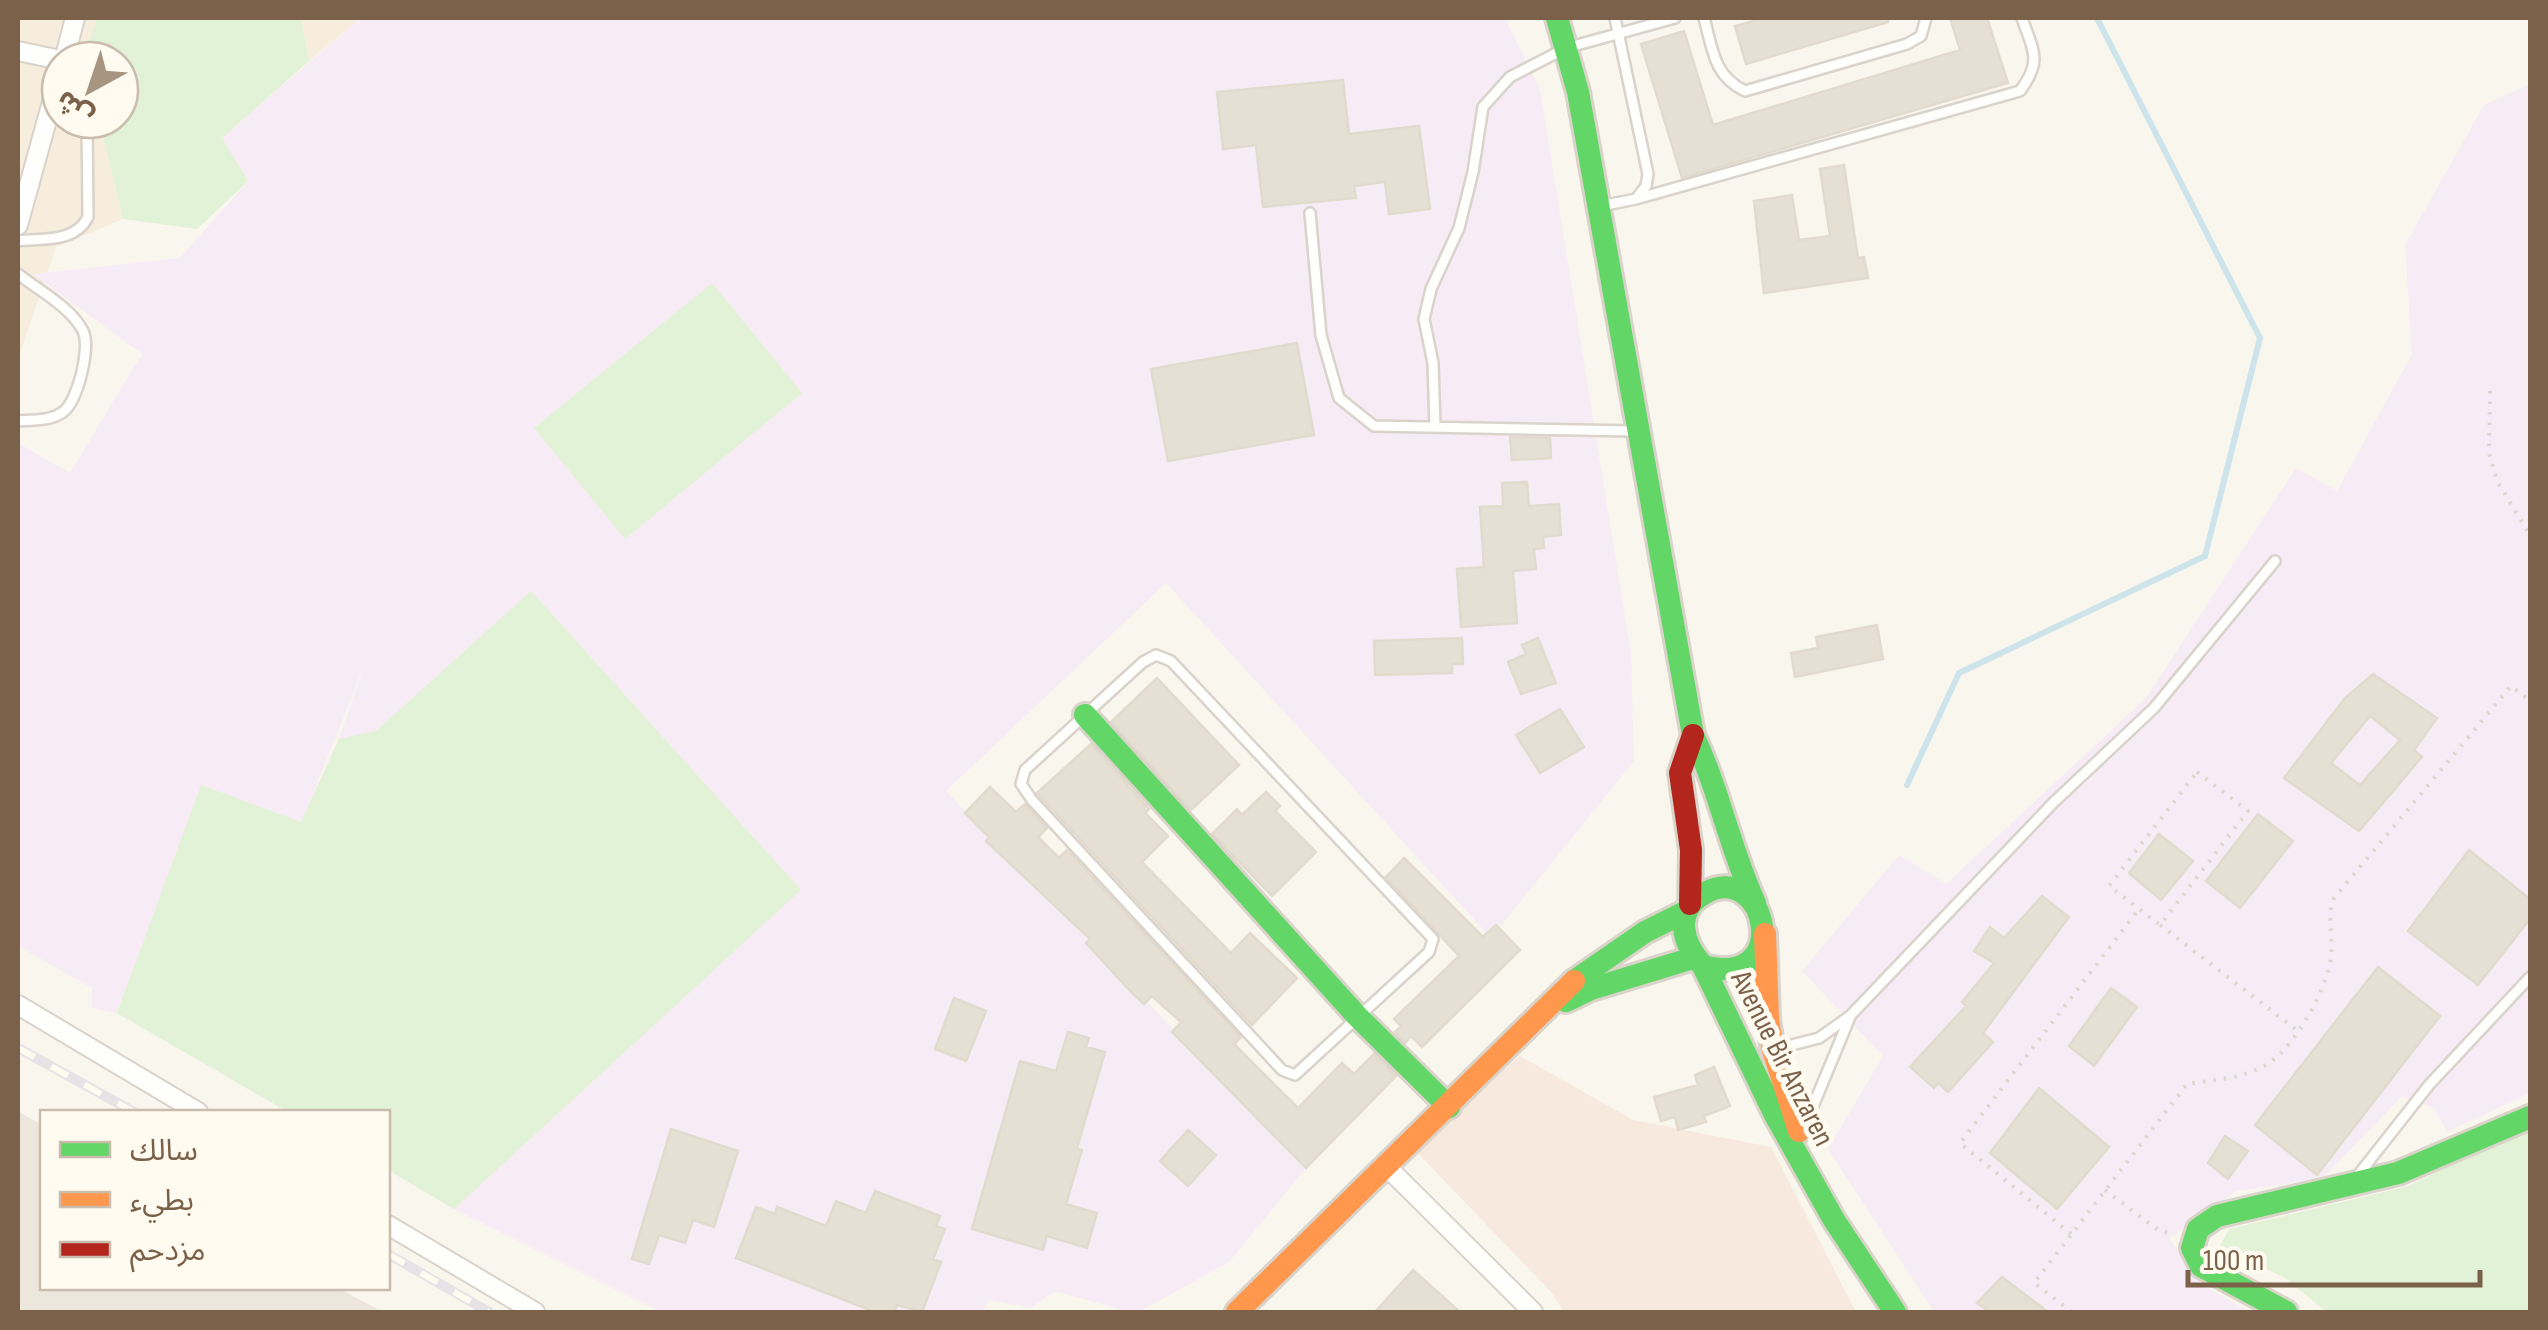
<svg xmlns="http://www.w3.org/2000/svg" width="2548" height="1330" font-family="'Sofia Sans Condensed','Noto Sans Arabic',sans-serif">
  <rect width="100%" height="100%" fill="#f9f6ed"/>
  <path fill="#f6eddd" d="M18,18h79l-12,42h-25v60h39l24,99 -67,28 -38,112z
    M301,18h60l-52,43z"/>
  <path fill="#f7e9dd" d="M1520,1056l113,64 138,27 85,165h-292l-12,-19 -139,-145z"/>
  <path fill="#ede6dd" d="M18,1111l24,14v163h296l45,24h-365z"/>
  <path fill="#f7ecf5" fill-rule="evenodd" d="M361,18h1144l35,71 91,565 3,107 -143,177 -325,-355 -220,208 360,377 -77,94 -90,50h-10l-74,-21 -24,17 -42,-8 -6,12h-322l-207,-103 -66,-39v-58h-100l-171,-99 -25,-5v-20l-74,-42v-503l52,30 72,-119 -109,-80 147,-16 68,-77 -27,-43zM364,666l-25,73 -26,55v-1z
    M2530,84v1009l-83,39 -13,-24 -32,-12 -80,83 -86,12 -67,47 33,47 48,27h-316l-106,-163 55,-93 -81,-85 97,-116 47,29 200,-186 150,-230 41,23 75,-137 -7,-109 79,-140z"/>
  <path fill="#e2f2d6" d="M97,18h204l8,43 -87,77 26,43 -51,48 -74,-10 -24,-99h21v-60h-35l-1,-3z
    M712,283l90,110 -177,146 -91,-111z
    M531,591l270,299 -347,319 -66,-39v-58h-100l-171,-99 84,-228 100,37 38,-83 37,-8z
    M2530,1124v188h-204l-39,-33 -67,-33 9,-17 180,-43z"/>
  <g fill="none" stroke-linecap="round" stroke-linejoin="round">
    <path stroke="#cde4eb" stroke-width="6" d="M1907,785l52,-112 246,-117 55,-218 -163,-320"/>
  </g>
  <path fill="#e6dfd4" stroke="#e3dace" stroke-width="2.5" fill-rule="evenodd" d="M1764,18h124v4l-142,42 -11,-38z
    M1950,18h37l21,65 -326,95 -41,-134 43,-13 29,94 247,-75z
    M1343,80l6,54 70,-8 11,83 -41,5 -4,-32 -31,4 2,12 -93,9 -7,-62 -33,4 -6,-57z
    M1844,165l14,93 6,-1 4,21 -104,15 -10,-92 38,-6 7,45 31,-4 -10,-67z
    M1297,343l17,92 -146,26 -17,-92z
    M1510,437l40,1 1,20 -39,2z
    M1527,482l2,24 30,-2 2,31 -18,2 1,11 -10,1 2,20 -23,2 4,52 -56,4 -4,-58 27,-2 -4,-60 23,-1 -1,-23z
    M1877,625l6,34 -88,18 -4,-24 27,-5 -2,-11z
    M1462,638l1,26h-11v9l-77,2 -1,-34z
    M1538,638l18,45 -35,11 -13,-32 18,-8 -4,-9z
    M2373,674l64,44 -23,32 8,7 -63,74 -75,-53 61,-80zM2370,716l30,24 -40,45 -29,-22z
    M1157,678l82,87 -48,45 -80,-88z
    M1560,709l24,38 -44,26 -24,-38z
    M1091,744l58,65 -4,4 23,23 -26,26 89,91 19,-20 47,45 -45,47 -215,-232z
    M990,787l26,25 9,-8 22,24 -9,9 21,21 8,-8 174,187 -7,7 64,64 44,-45 12,11 20,-20 22,22 -90,92 -134,-136 9,-10 -29,-26 -8,8 -10,-9 -48,-52 4,-4 -104,-98 3,-4 -24,-24z
    M1266,792l14,14 -5,5 41,41 -44,44 -60,-62 25,-25 5,6z
    M2258,814l35,27 -53,67 -34,-27z
    M2159,834l34,27 -32,39 -32,-27z
    M2469,850l61,49v20l-52,66 -70,-54z
    M1404,858l79,79 13,-12 24,25 -98,97 -11,-11 -6,7 -10,-11 6,-6 -7,-7 65,-63 -73,-79z
    M2042,896l27,21 -86,116 10,9 -45,50 -10,-9 -4,5 -24,-21 56,-61 -4,-4 32,-39 -20,-12 16,-24 14,11z
    M2378,967l62,49 -123,159 -62,-50z
    M2111,988l26,19 -43,59 -25,-20z
    M954,998l32,13 -20,50 -31,-12z
    M1068,1032l21,6 -3,9 19,5 -28,96 5,2 -16,54 31,9 -10,35 -40,-12 -4,14 -71,-21 48,-168 36,10z
    M1714,1067l16,39 -26,10 2,6 -28,8 -3,-13 -14,4 -7,-24 44,-12 -3,-10z
    M2039,1088l70,59 -52,62 -67,-56z
    M671,1129l67,22 -24,76 -21,-7 -8,23 -26,-8 -10,29 -17,-5z
    M1188,1130l28,25 -28,31 -28,-25z
    M2225,1136l23,15 -20,28 -20,-16z
    M875,1191l65,25 -4,10 9,3 -12,30 8,3 -19,50 -25,-7 -3,7h-19l-139,-54 20,-51 19,7 2,-7 49,19 10,-25 30,12z
    M1413,1270l47,42h-85z
    M2002,1277l46,35h-58l-13,-9z"/>
  <g fill="none" stroke-linecap="round" stroke-linejoin="round">
    <defs>
      <path id="lane" d="M1704,18c9,32 9,57 41,73l162,-47 14,-8 5,-18
        M1636,199l384,-108c23,-31 13,-40 2,-73
        M1601,206l35,-7 10,-13 2,-12 -33,-156
        M1310,213l11,122 18,63 35,28 258,5
        M18,241c25,-3 57,2 70,-24l-1,-97
        M18,274c20,16 53,33 65,57 8,16 -5,70 -20,81 -12,9 -31,8 -45,9
        M1435,426l-2,-63 -9,-44 7,-30 28,-61 14,-56 10,-65 27,-30 56,-29 109,-30
        M1156,655l15,6 262,278 -4,13 -134,123 -13,-5 -250,-270 -11,-16 4,-14 118,-108z
        M1776,1049l43,-11 31,-22 204,-214 100,-94 121,-147
        M1804,1128l46,-111
        M2355,1179l74,-94 101,-108"/>
      <path id="street" d="M18,51l42,9
        M64,60l11,-42
        M18,225l42,-152
        M18,1005l180,107
        M1387,1167l146,145
        M388,1225l147,87"/>
      <path id="fast" d="M1557,18l21,74 115,643c26,54 37,114 62,168
        M1085,715l272,301 92,91
        M1703,966c92,24 64,-107 2,-73 -33,18 -22,51 -2,73l72,149 59,105 61,92
        M1574,981l71,-49 40,-20
        M1566,1001l25,-12 102,-31
        M2286,1312l-85,-46 -9,-18 6,-19 19,-13 181,-43 132,-56"/>
      <path id="slow" d="M1765,934l3,86 5,30 26,81
        M1237,1312l337,-331"/>
      <path id="jam" d="M1690,904l1,-54 -11,-77 13,-38"/>
    </defs>
    <use href="#lane" stroke="#d9d3cb" stroke-width="14"/>
    <use href="#street" stroke="#d9d3cb" stroke-width="22"/>
    <use href="#fast" stroke="#dad3ca" stroke-width="28"/>
    <use href="#slow" stroke="#dad3ca" stroke-width="28"/>
    <use href="#jam" stroke="#dad3ca" stroke-width="28"/>
    <path stroke="#dcd6ce" stroke-width="4" stroke-dasharray="2.5 8" stroke-linecap="butt" d="M2490,391l-1,62 8,28 33,54
      M2197,772l51,39 -88,114 -51,-39z
      M2160,925l138,106
      M2105,1190l53,40 17,5
      M2071,1234l-111,-91 179,-234
      M2072,1312l-38,-29 153,-199c26,-4 60,-6 82,-21 27,-18 57,-73 62,-105 3,-22 -5,-39 3,-60l177,-212 19,15"/>
    <use href="#lane" stroke="#fefefc" stroke-width="9"/>
    <use href="#street" stroke="#fefefc" stroke-width="18"/>
    <use href="#fast" stroke="#63d668" stroke-width="22"/>
    <use href="#slow" stroke="#ff974d" stroke-width="22"/>
    <use href="#jam" stroke="#b3261e" stroke-width="22"/>
    <defs>
      <path id="rail" d="M18,1048l116,64
        M388,1254l101,58"/>
    </defs>
    <use href="#rail" stroke="#e6e3e6" stroke-width="10"/>
    <use href="#rail" stroke="#fffbf0" stroke-width="6" stroke-dasharray="19" stroke-linecap="butt"/>
  </g>
  <g text-anchor="middle" stroke-width="10" stroke-linejoin="round" paint-order="stroke">
    <g font-size="30" fill="#7b6149" stroke="#fffbf0">
      <text transform="translate(1783 1058) rotate(63)" y="10">Avenue Bir Anzaren</text>
    </g>
  </g>
  <rect width="2548" height="1330" fill="none" stroke="#7b6149" stroke-width="40"/>
  <rect x="40" y="1110" width="350" height="180" fill="#fffbf0" stroke="#cabdad" stroke-width="2.5"/>
  <rect x="60" y="1142" width="50" height="15" fill="#63d668" stroke="#cabdad" stroke-width="2.5"/>
  <text x="130" y="1160" font-size="30" fill="#7b6149">سالك</text>
  <rect x="60" y="1192" width="50" height="15" fill="#ff974d" stroke="#cabdad" stroke-width="2.5"/>
  <text x="130" y="1210" font-size="30" fill="#7b6149">بطيء</text>
  <rect x="60" y="1242" width="50" height="15" fill="#b3261e" stroke="#cabdad" stroke-width="2.5"/>
  <text x="130" y="1260" font-size="30" fill="#7b6149">مزدحم</text>
  <g transform="translate(90 90) rotate(220)"><circle r="48" fill="#fffbf0" stroke="#cabdad" stroke-width="2.5"/>
  <path d="M0-8L18 38L0 25L-18 38Z" fill="#a79582"/>
  <text y="-15" font-size="28" font-weight="bold" text-anchor="middle" fill="#7b6149">ش</text>
  </g>
  <path d="M2188 1270v15h292v-15" fill="none" stroke="#7b6149" stroke-width="5"/>
  <text x="2203" y="1270" font-size="30" fill="#7b6149" stroke="#fffbf0" stroke-width="8" paint-order="stroke">100 m</text>
</svg>
